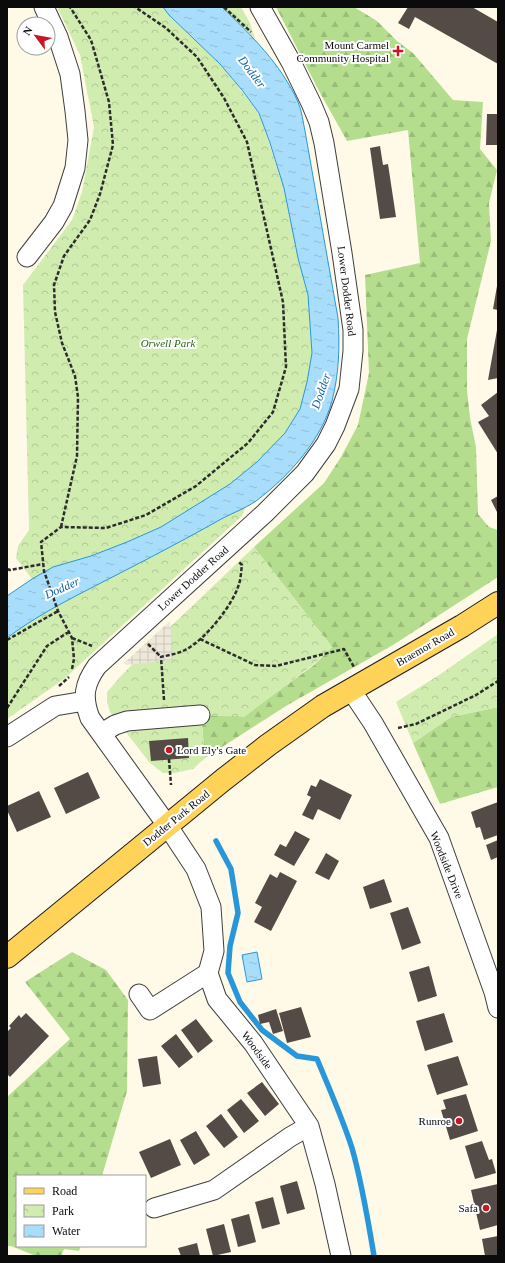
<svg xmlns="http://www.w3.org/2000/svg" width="505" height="1263" font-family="Georgia,serif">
  <defs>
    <pattern id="grass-tufts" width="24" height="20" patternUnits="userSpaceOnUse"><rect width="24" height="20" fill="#d0ecaf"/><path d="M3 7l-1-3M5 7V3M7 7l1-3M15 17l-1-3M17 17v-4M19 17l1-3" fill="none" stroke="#b1c995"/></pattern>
    <pattern id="forest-firs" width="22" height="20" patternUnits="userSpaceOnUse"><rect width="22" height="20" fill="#b4de8d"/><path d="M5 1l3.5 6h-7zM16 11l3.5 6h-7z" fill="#99bd78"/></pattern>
    <pattern id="park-crowns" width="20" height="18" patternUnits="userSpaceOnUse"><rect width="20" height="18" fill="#d0ecaf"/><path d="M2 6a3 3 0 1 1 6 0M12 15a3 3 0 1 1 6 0" fill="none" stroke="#b1c995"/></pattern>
    <pattern id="plaza-grid" width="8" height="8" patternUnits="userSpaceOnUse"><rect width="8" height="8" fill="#eee8d8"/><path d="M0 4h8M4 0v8" fill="none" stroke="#cbc6b8"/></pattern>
    <pattern id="water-ripples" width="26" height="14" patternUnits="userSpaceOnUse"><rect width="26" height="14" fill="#a8defc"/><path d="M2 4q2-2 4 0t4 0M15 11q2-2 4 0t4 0" fill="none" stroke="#8fbdd7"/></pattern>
  </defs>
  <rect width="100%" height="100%" fill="#fffae8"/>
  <path fill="url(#grass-tufts)" d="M222,7h19l9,16 5,16z"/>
  <path fill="url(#forest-firs)" d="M276,7h78l23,14 20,20 16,12 40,47 30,2 -3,47 17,21 -8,33 2,38 -24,98v51l3,28 6,29 2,67 11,13 9,3v47l-105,68 -107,61 -81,52 -4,-43 43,1 70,-51 18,-18 -78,-100 70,-64 17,-26 17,-32 11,-52 -4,-98 55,-12 -12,-133 -61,11 -28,-50z
    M498,707v80l-58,17 -27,-61 38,-26z
    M72,952l34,18 22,30 -1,91 -25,85h-85v70h64l-2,5 -15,-2 -3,7h-25l-25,-10h-4v-149l63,-58 -45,-57z"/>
  <path fill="url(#park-crowns)" d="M57,7h106l6,8 51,49 39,49 25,75 14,70 10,37 4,58 -5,29 -7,27 -15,24 -28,29 -27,22 15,24 -3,8 -178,163 -57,40v-81l9,-7 -9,-35 25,-17 -16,-21 2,-12 11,-16 -6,-245 49,-65 10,-28 12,-65 -14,-72z
    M254,547l78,100 -18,17 -70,53 -43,-2 4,43 -12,11 -18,4h-12l-13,-10 -40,-51 -3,-10v-10l13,-15 27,-28z
    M498,634v73l-47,10 -38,26 -17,-41 43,-27z"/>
  <path fill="url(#plaza-grid)" d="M170,621l3,39 -47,5 -2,-2z"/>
  <path fill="url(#water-ripples)" stroke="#2897d9" d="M163,7h59c29,28 59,57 76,95 4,9 5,20 7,29l33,187c2,28 1,56 -6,83 -11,40 -44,76 -76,100 -13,9 -27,13 -40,21 -41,23 -82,44 -123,65 -29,15 -60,31 -86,51v-42l25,-17 21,-12 38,-11 36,-14 34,-15 69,-43 27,-22 28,-29 15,-24 7,-27 5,-29 -4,-58 -10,-37 -14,-70 -14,-45 -11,-30 -17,-23 -22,-26 -51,-49z
    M257,952l5,27 -15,3 -5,-27z"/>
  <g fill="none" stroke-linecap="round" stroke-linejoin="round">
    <path stroke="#2897d9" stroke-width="5.5" d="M216,841l15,28 7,44 -8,33 -2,27 12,29 22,28 35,26 20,3c12,29 25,58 35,89 10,35 16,72 22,108"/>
  </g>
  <path fill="#544b46" d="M408,7h64l26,15v42l-83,-47 -6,12 -11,-6z
    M487,114h11v31h-12z
    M380,146l3,19 5,-1 8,53 -16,2 -10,-71z
    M497,286h1v24l-5,-1z
    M497,330l1,48 -10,2z
    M498,392v62l-20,-32 11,-6 -8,-11z
    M498,496v18l-7,-14z
    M188,738l1,20 -38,3 -2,-20z
    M88,772l12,26 -34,16 -12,-26z
    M320,779l32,16 -12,25 -22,-11 -5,11 -11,-5 9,-18 -4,-2 4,-10 5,2z
    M39,791l12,26 -34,15 -10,-22v-4z
    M498,802v33l-14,5 -4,-13 -4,1 -5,-16z
    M295,831l15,8 -16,27 -20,-11 6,-11 6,3z
    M498,840v17l-7,3 -5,-15z
    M326,853l13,8 -10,19 -14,-7z
    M280,872l17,9 -26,50 -17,-9 8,-15 -7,-4 15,-29 7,4z
    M384,879l8,23 -22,7 -7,-22z
    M408,907l13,36 -19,7 -12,-37z
    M429,966l8,30 -19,6 -9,-30z
    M301,1007l10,30 -24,6 -8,-30z
    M276,1009l7,22 -10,3 -4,-12 -9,2 -2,-9z
    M26,1013l23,23 -39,41 -3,-3v-42l4,-4 -2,-2 10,-11 2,3z
    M444,1013l9,29 -28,9 -9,-30z
    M196,1019l17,22 -15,12 -17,-23z
    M176,1034l17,23 -14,11 -18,-22z
    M157,1056l4,28 -18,3 -5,-28z
    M458,1056l10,29 -31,10 -10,-30z
    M262,1082l17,22 -14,12 -18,-23z
    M466,1094l12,37 -28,9 -9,-30 5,-1 -3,-9z
    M241,1099l18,22 -15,12 -17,-23z
    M221,1114l17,23 -14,11 -18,-22z
    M196,1131l14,24 -16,10 -14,-25z
    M170,1139l11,26 -30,13 -12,-26z
    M482,1141l7,19 3,-1 4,14 -21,6 -10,-33z
    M297,1181l8,28 -18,5 -7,-28z
    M498,1184v41l-18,5 -9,-40z
    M273,1197l7,27 -18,5 -7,-27z
    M249,1214l7,28 -18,5 -7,-28z
    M224,1224l7,28 -18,4 -7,-27z
    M498,1236v20h-13l-3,-17z
    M197,1243l3,13h-19l-3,-8z"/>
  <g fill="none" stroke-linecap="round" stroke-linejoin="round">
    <defs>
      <path id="minor" d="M260,7l31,55 20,41 8,19 5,21 18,110 11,77v21l-4,38 -14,37 -9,18 -21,29 -40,40 -168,153c-13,18 -15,31 -7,52l77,107 29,44 15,38 3,44 -6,22 9,26 36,44 56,83 16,58 16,72
        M27,257l27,-35 9,-16 12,-38 3,-28 -3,-29 -5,-37 -12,-37 -14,-30
        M351,690l22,33 66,115 55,154 4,16
        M102,733l13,-8 12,-4 73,-6
        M7,737l48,-31 30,-5
        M139,994l11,16 58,-37
        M154,1208l60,-18 76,-53 19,-11"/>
      <path id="major" d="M7,957l216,-177 45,-35 55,-39 139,-80 36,-23"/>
    </defs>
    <use href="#minor" stroke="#3e3e3e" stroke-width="21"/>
    <use href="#major" stroke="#1c1c1c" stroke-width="24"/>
    <path stroke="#2d2d2d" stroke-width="2.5" stroke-dasharray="4 2" stroke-linecap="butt" d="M224,7l27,25
      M61,527l16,-71 1,-59 -3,-21 -13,-33 -7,-31 -1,-27 10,-29 26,-36 10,-26 13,-49 -4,-43 -18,-62 -21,-33
      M7,569l3,1 33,-6
      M72,638l20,8
      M200,639l55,26 21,1 68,-17 10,18
      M7,640l51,-29
      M148,644l13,13
      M72,669l2,-10 -2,-21 -14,-27 -14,-40 -3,-29 20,-15 45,1 40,-13 50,-29 52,-43 25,-31 13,-45 -3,-65 -36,-160 -23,-44 -27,-41 -31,-29 -31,-21
      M59,686l10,-9
      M164,700l-3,-43c8,-2 16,-3 24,-7 20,-10 48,-45 54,-66 2,-6 2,-13 3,-19l-3,-3
      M7,708l40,-62 23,-15
      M398,728l18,-4 60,-29 22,-14
      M169,759l2,26"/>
    <use href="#minor" stroke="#fff" stroke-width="19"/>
    <use href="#major" stroke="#ffd258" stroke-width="22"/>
  </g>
  <g fill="#c61824" stroke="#fff" stroke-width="1.5">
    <path d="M396 45h4v4h4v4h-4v4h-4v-4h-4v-4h4z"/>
    <circle cx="169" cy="750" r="4"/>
    <circle cx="459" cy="1121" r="4"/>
    <circle cx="486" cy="1208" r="4"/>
  </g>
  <g text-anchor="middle" stroke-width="4" stroke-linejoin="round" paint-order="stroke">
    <g font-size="11" fill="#0b0b0b" stroke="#fff" text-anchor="end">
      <text x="389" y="49">Mount Carmel<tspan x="389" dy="13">Community Hospital</tspan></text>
      <text x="177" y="754" text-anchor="start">Lord Ely's Gate</text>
      <text x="451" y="1125">Runroe</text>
      <text x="478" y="1212">Safa</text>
    </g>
    <g font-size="11" fill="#0b0b0b" stroke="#fff">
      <text transform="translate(347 291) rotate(83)" y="4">Lower Dodder Road</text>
      <text transform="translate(193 578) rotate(-42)" y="4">Lower Dodder Road</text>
      <text transform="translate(425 647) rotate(-30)" y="4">Braemor Road</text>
      <text transform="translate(176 818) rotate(-39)" y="4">Dodder Park Road</text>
      <text transform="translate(447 865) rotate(68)" y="4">Woodside Drive</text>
      <text transform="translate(257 1050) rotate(54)" y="4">Woodside</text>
    </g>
    <g font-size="11" font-style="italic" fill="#296716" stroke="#fff">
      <text x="168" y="347">Orwell Park</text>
    </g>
    <g font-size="12" font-style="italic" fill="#0b66a6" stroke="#fff">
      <text transform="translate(252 72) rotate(53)" y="4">Dodder</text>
      <text transform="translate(321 391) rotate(-71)" y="4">Dodder</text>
      <text transform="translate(62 588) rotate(-24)" y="4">Dodder</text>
    </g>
  </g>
  <rect width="505" height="1263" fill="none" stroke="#0b0b0b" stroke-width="16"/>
  <rect x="16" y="1175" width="130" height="72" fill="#ffffff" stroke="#9d9d9d"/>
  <rect x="24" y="1188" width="20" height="6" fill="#ffd258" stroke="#9d9d9d"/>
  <text x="52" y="1195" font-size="12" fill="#0b0b0b">Road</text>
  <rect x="24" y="1205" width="20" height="12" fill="url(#park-crowns)" stroke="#9d9d9d"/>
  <text x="52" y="1215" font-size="12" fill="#0b0b0b">Park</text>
  <rect x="24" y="1225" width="20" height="12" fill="url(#water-ripples)" stroke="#9d9d9d"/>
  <text x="52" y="1235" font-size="12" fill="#0b0b0b">Water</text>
  <g transform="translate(36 36) rotate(302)"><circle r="19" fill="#ffffff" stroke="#9d9d9d"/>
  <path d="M0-3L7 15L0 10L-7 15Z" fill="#c61824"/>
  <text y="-6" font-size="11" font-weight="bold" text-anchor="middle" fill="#0b0b0b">N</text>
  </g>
</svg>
